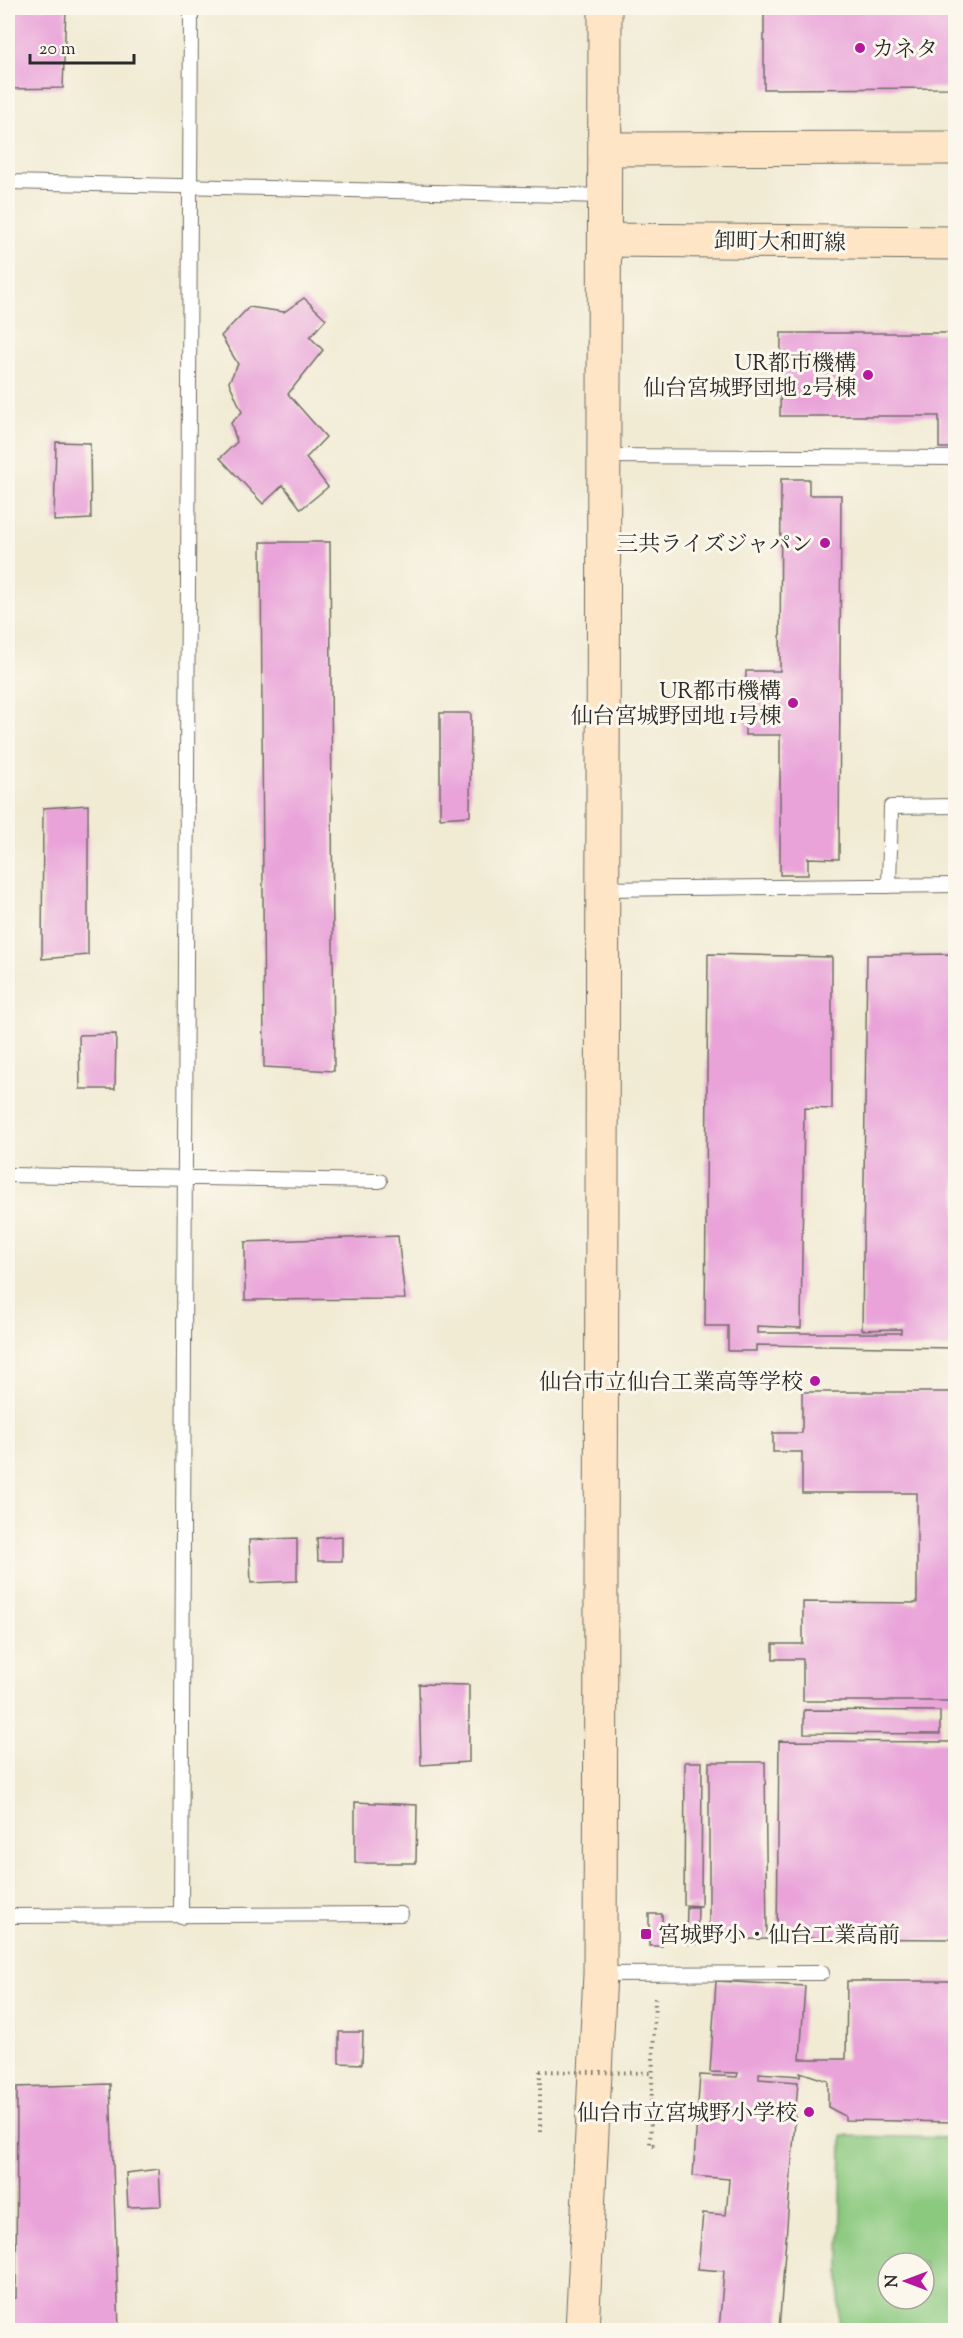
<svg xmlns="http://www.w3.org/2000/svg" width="963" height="2338" font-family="'Sorts Mill Goudy','Noto Serif JP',serif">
  <rect width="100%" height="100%" fill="#fbf7ec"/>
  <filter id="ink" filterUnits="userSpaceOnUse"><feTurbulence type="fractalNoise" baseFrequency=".0167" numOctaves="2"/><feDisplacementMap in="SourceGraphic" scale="12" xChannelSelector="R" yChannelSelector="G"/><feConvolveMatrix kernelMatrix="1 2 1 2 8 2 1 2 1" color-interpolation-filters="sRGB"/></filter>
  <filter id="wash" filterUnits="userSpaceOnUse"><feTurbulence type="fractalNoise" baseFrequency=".008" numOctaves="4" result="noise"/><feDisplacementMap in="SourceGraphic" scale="24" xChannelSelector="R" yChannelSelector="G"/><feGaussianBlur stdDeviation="1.35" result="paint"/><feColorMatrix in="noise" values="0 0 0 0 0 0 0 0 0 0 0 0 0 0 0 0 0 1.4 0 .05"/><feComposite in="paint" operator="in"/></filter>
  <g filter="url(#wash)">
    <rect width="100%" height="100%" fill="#f1ebd4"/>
    <path fill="#8bc97f" stroke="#5b7a55" stroke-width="1.5" fill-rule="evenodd" d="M842,2136l113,2v192h-116zM888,2263h36v36h-36z"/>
    <g id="blocks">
      <path fill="#e9a3d9" d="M8,8h58l-3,80 -55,1z
        M764,8h192v80l-192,1z
        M304,298l22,21 -16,18 13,13 -35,44 38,43 -20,21 22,29 -27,22 -18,-24 -20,19 -43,-46 17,-16 -6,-19 11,-11 -13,-30 9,-18 -17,-28 28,-29 35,5z
        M781,333h175v115h-17v-32h-159z
        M56,442l34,1 1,76 -37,2z
        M781,479h28v16h32l-2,364 -31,-1v17h-28v-140h-35l1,-64h34z
        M261,542h69l4,529 -70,-4z
        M440,713h31l-1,103 -30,2z
        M88,805v150l-46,4 1,-151z
        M708,954l124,3v152l-28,-1 -3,220 -44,-2v7h144v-4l-39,1 5,-375 89,-1v394l-200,-3v6h-28v-25h-23z
        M116,1034l-1,55h-35l-1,-54z
        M398,1236l7,63 -160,1v-58z
        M802,1392h154v309h-153v-42h-30v-15h30v-42l114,1v-110h-115v-41h-29v-19h29z
        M342,1536v25h-24l-1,-23z
        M297,1538v43l-46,2 -2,-43z
        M419,1684l50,1v77l-48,3z
        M804,1710l136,1v23l-136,-1z
        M779,1741l177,1v197l-179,-1z
        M685,1762h17l-1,144 -17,-1z
        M709,1762h56l2,177 -58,1z
        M355,1802l62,3 -1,58h-61z
        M687,1907h11l-1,37h-11z
        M649,1914h13v32h-13z
        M716,1981l89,5 -5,73h46l1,-78h109v141l-111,-2v-4l-17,-9v-26l-28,-9v4l-41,-3v6l39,3 -19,248h-60l5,-59 -26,-2 5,-56 23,2 3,-36 -36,-3 7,-101 37,2 1,-4 -28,-1z
        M339,2032h24l-1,32 -23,-1z
        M110,2084l9,246h-111v-32h8l1,-211z
        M159,2169l2,37 -33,1 -2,-34z"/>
    </g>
  </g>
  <g filter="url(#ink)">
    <use href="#blocks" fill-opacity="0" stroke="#706e66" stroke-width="1.5"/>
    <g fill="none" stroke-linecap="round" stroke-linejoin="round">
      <defs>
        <path id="lane" d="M8,182l597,14
          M603,456l353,2
          M889,886l2,-79 65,-1
          M603,889l353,-4
          M8,1175l372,6
          M8,1916l393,-2
          M181,1917l10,-1909
          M600,1974l222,-1"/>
        <path id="secondary" d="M605,149l351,-1
          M605,240l351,3
          M582,2330l18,-356 5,-1966"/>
      </defs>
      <use href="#lane" stroke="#706e66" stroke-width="16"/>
      <use href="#secondary" stroke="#706e66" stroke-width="35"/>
      <path stroke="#706e66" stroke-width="4" stroke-dasharray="1.5 4.5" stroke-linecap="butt" d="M655,1998l-5,147h7
        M540,2132v-61"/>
      <use href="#lane" stroke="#fff" stroke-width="14"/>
      <use href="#secondary" stroke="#fde5c5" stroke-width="33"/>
      <path stroke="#706e66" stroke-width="4" stroke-dasharray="1.5 4.5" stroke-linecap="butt" d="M540,2071l113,2"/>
    </g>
  </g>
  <g fill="#b5179e" stroke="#fbf7ec" stroke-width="2">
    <circle cx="860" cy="48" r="6"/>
    <circle cx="868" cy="375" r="6"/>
    <circle cx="825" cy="543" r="6"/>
    <circle cx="793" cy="703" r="6"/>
    <circle cx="815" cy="1381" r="6"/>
    <rect x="640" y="1928" width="12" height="12" rx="3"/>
    <circle cx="809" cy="2112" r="6"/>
  </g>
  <g text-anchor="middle" stroke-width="6" stroke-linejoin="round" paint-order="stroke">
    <g font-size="22" fill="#2b2b2b" stroke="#fbf7ec" text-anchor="end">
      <text x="872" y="56" text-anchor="start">カネタ</text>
      <text x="856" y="370">UR都市機構<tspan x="856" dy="25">仙台宮城野団地 2号棟</tspan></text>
      <text x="813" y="551">三共ライズジャパン</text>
      <text x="781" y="698">UR都市機構<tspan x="781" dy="25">仙台宮城野団地 1号棟</tspan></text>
      <text x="803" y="1389">仙台市立仙台工業高等学校</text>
      <text x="658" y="1942" text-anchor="start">宮城野小・仙台工業高前</text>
      <text x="797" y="2120">仙台市立宮城野小学校</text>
    </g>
    <g font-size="22" fill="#2b2b2b" stroke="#fbf7ec">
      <text transform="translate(780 241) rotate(1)" y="8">卸町大和町線</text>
    </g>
  </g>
  <rect width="963" height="2338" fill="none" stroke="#fbf7ec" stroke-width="30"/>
  <g transform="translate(906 2281) rotate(270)"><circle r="28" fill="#fbf7ec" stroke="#a8a59f" stroke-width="1.5"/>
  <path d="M0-4.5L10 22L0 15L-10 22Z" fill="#b5179e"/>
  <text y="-9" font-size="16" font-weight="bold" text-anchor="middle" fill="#2b2b2b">N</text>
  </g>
  <path d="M30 54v9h104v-9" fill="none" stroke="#2b2b2b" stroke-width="3"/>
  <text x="39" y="54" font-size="18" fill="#2b2b2b" stroke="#fbf7ec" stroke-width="4.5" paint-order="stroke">20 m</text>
</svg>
